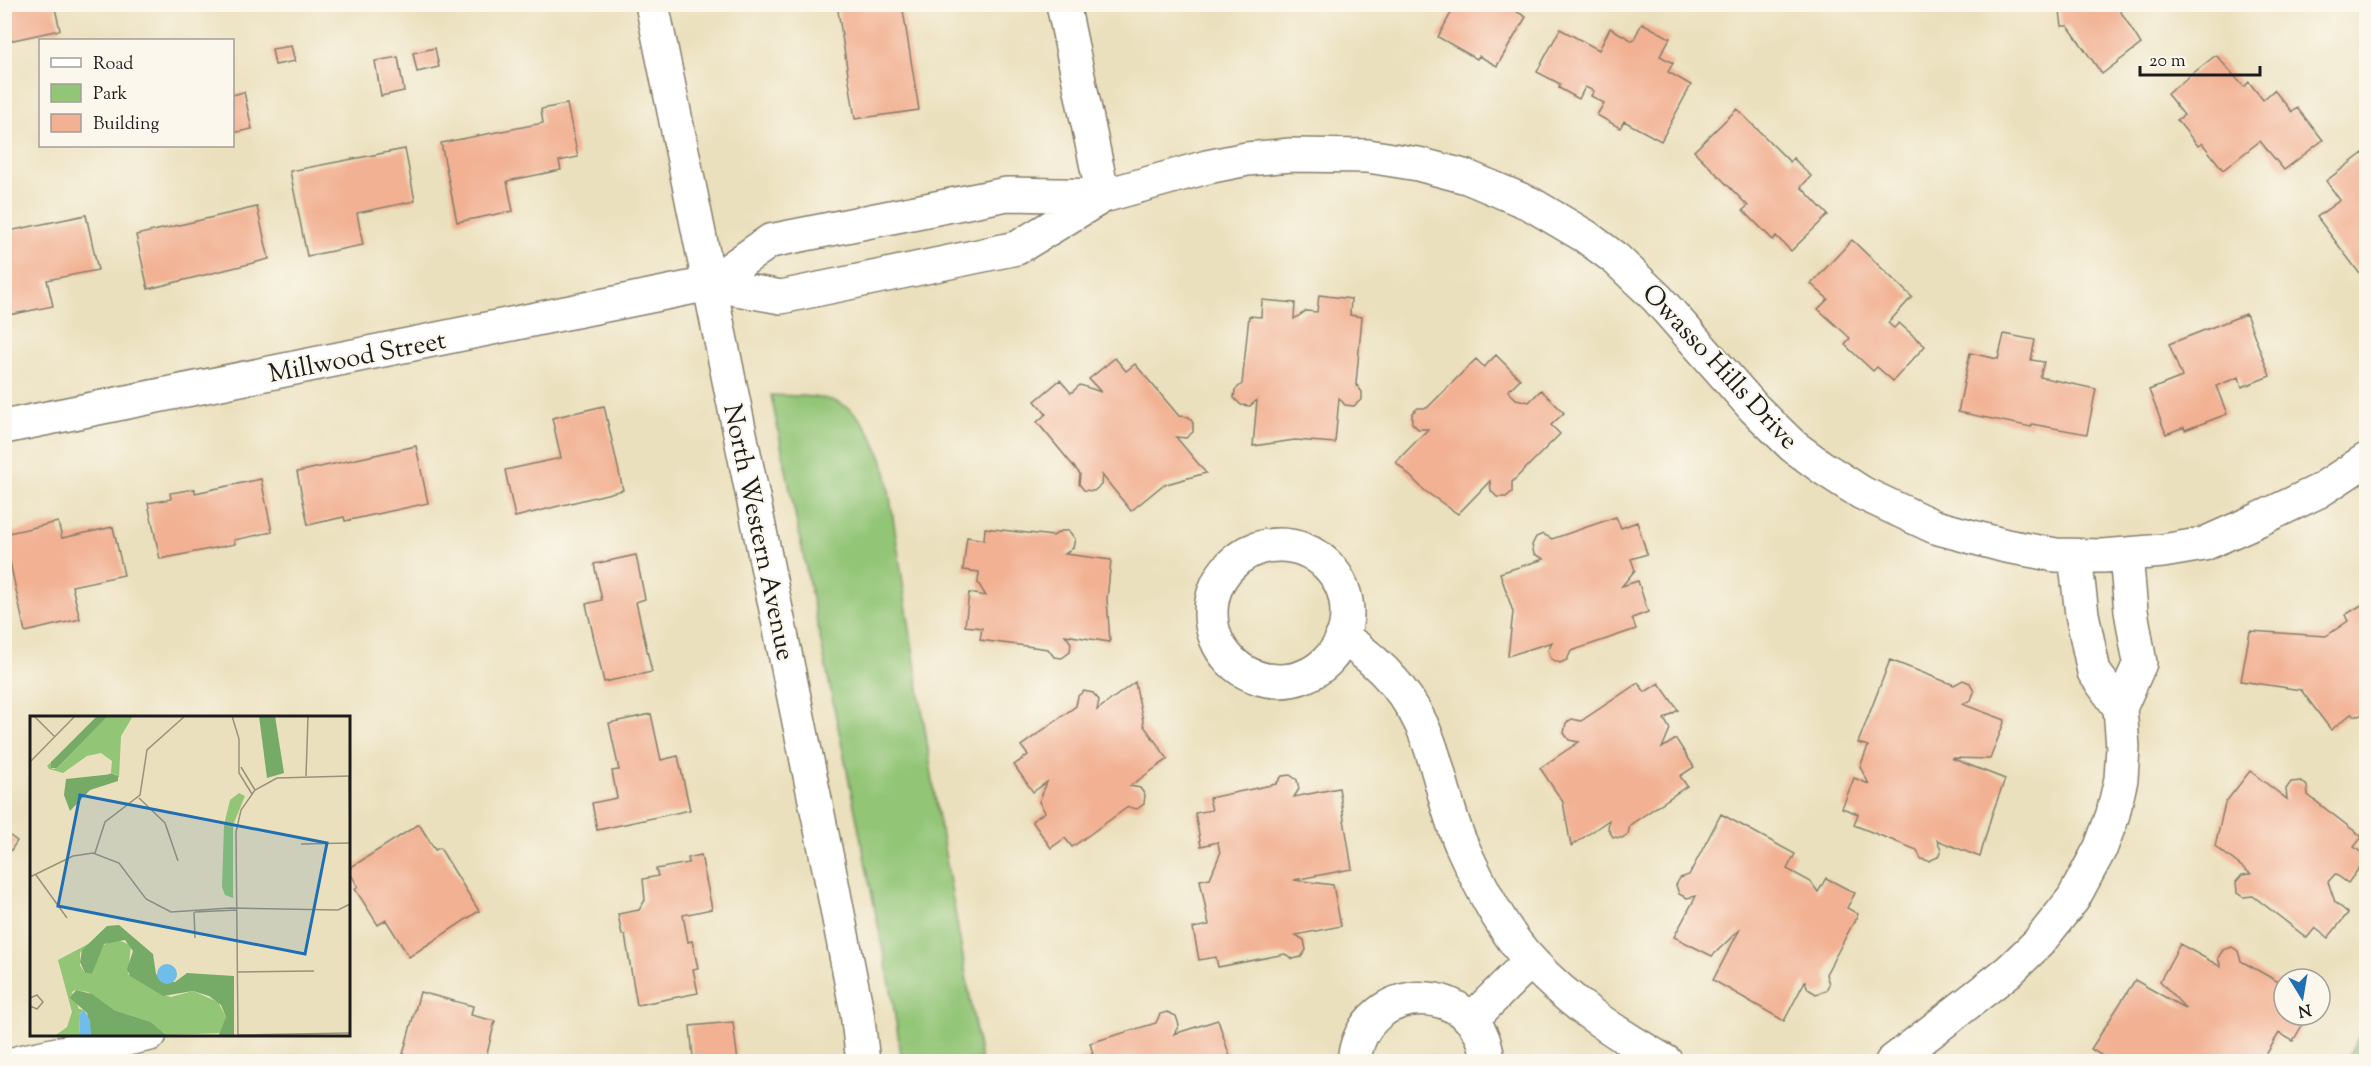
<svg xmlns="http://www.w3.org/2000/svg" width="2371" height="1066" font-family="'Sorts Mill Goudy',serif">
  <rect width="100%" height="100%" fill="#fbf7ec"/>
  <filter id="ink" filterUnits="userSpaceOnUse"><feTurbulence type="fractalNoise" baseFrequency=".0167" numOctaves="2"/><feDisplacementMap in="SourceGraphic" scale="12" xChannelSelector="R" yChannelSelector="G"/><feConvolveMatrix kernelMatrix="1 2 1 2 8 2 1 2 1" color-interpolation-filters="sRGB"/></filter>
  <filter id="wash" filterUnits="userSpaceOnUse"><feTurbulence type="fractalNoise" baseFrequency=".008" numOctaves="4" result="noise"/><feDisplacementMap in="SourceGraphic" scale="24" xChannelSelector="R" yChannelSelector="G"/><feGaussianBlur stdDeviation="1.35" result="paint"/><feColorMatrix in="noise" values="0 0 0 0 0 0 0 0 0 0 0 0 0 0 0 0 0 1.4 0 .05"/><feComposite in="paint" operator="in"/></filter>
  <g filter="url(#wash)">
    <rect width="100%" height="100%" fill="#ebe0bd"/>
    <path fill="#92c576" stroke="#577049" stroke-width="1.5" d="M771,395c19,1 42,0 60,5 31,8 46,43 55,71l50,331 45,259h-79l-12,-77z"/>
    <path fill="#75aa67" stroke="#486342" stroke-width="1.5" d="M2366,1025v36h-21z"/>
    <g id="blocks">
      <path fill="#f2b193" d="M4,4h50l6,26 -56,12z
        M837,4h65l17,106 -64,9z
        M1456,4h61l-3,6 12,7 -29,49 -18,-10 -2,3 -39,-22z
        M2059,4h57l25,40 -39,30 -34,-48h-6z
        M1642,23l28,15 -10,18 13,7 -5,9 23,13 -30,56 -37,-20 -4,7 -23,-13 7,-12 -13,-7 3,-5 -9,-4 -6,12 -20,-11 1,-4 -23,-12 23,-43 39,21 11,-22 23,13z
        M291,46l4,15 -20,4 -3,-16z
        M435,48l4,19 -22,5 -4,-19z
        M2216,55l28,32 5,-5 14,18 11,-10 18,22 5,-4 26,32 -39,30 -24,-29 -37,29 -21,-27 -4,3 -21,-26 7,-5 -17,-21z
        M398,57l6,34 -23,5 -6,-35z
        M244,92l8,37 -20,4v-38z
        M567,104l11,53 -19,4 2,9 -54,11 6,30 -56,11 -16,-79 102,-20 -2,-14z
        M1737,109l53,53 3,-4 18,18 -10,11 27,28 -37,36 -15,-15 -3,4 -30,-30 5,-4 -54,-55z
        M405,149l10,52 -58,12 6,32 -56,11 -17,-85z
        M2363,153l3,4v125l-49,-65 23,-17 -14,-19z
        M257,207l12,52 -121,30 -12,-54z
        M86,215l12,55 -51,10 6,26 -49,10v-84z
        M1852,240l60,57 -24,26 6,5 5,-5 26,23 -32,35 -16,-14 -4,4 -28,-26 5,-7 -32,-29 10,-10 -17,-15z
        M1319,295l32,4 -1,16 12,2 -6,67 6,8v7l-8,7 -9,-1 -6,-7 -4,45 -40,-3 -42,6 4,-46 -7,6 -9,-1 -7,-7 1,-8 7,-6 7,-68 12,1 1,-17 33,3 -1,16 12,-8 11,1z
        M2246,314l24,62 -28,11 -3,-10 -23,9 11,28 -42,16 -1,-3 -18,7 -17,-44 33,-13 -13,-33z
        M2004,334l31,6 -4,20 13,2 -4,15 56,12 -9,45 -55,-10 -1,3 -73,-15 12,-59 28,6z
        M1496,355l24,24 -12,12 8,8 13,3 12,-12 23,23 -13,12 9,9 -48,48v10l-6,5h-9l-6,-6 -1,-10 -32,33 -33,-23 -29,-29 32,-33h-10l-6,-6v-10l6,-5h9l49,-49 8,8z
        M1115,358l11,13 9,-7 44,52 10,1 4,6v9l-7,6 -10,-1 30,36 -43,12 -32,26 -29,-36 -1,10 -7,6 -10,-1 -5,-6 1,-10 -43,-52 9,-8 -11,-13 25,-21 11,13 9,-8 21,7 -12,-13z
        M604,406l19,84 -108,27 -10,-47 56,-12 -9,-40z
        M416,446l12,57 -83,18 -1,-4 -36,8 -11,-53z
        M261,479l11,53 -38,8 1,4 -75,15 -12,-56 23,-4 -1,-6 25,-4v4z
        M1616,517l5,11 16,-6 10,32 -16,5 4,11 -13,16 16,-5 10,31 -16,6 4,11 -65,22 -4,9 -7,3 -9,-4 -3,-9 4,-8 -44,14 5,-44 -13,-39 44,-14 -10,-5 -2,-9 4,-8 7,-3 9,5z
        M58,522l4,16 51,-11 11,48 -52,11 8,33 -55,13 -21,-98z
        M985,528l68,8 8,-5h8l6,8 -2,9 -8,6 46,6 -4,39 3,43 -45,-7 6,8 -1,9 -8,6 -8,-1 -6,-8 -68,-9 2,-12 -17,-2 4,-33 17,3 -8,-13 1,-11 -16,-2 4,-33 17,3z
        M636,555l9,44 -9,3 16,70 -48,10 -18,-78 16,-4 -8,-36z
        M2363,604l3,5v102l-7,5 -8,-2 -20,16 -30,-40 -60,-9 9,-50 76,5 22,-15 -3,-6z
        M1890,660l64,25 9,-5 7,3 4,9 -3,8 -9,4 43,16 -15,39 -39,-1 54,21 -14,38 -11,40 -43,-17 4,9 -3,8 -9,4 -8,-2 -4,-9 -63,-25 4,-11 -16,-6 12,-30 15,6 -9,-17 8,-21 -10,-3z
        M1135,682l9,44 24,33 -38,27 10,2 5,7 -1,9 -7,5 -9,-2 -56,40 -7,-9 -14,10 -19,-27 13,-9 -6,-10 8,-20 -14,10 -19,-27 14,-10 -7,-9 55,-40 2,-10 6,-5 9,2 6,7 -2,10z
        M1638,683l7,9 14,-9 19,27 -14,9 6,10 -8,19 14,-9 18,28 -14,9 7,10 -57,39 -2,9 -6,4 -9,-1 -5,-8 1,-9 -38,26 -8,-44 -23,-34 39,-26 -10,-2 -5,-7 2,-10 6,-4 9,2z
        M651,714l10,46 17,-4 12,54 -93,20 -5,-27 25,-5 -5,-27 7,-1 -10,-47z
        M2250,771l37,28 -1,-10 5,-7 10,-1 6,5 1,9 54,42 -8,10 12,9v3l-18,24 -13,-9 -7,8 7,20 13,11 -20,25 -13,-10 -8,10 -54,-42 -10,1 -6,-4 -1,-11 6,-7 9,-1 -36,-28 10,-43z
        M1290,775l7,5 2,9 -5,8 45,-9 13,81 -58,11 39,5 8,41 -45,9 8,5 2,10 -5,7 -8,2 -8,-5 -67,13 -2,-10 -17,3 -6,-32 16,-3 -9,-45 10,-2 10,-24 -2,-12 -17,4 -6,-33 17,-3 -3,-12 67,-14 6,-8z
        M1721,814l74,40 -8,15 24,13 7,10 8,-14 29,15 -8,15 11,6 -32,60 3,10 -3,7 -10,3 -8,-5 -3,-8 -21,40 -71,-41 27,-51 -28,27 -38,-19 22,-41 -9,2 -8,-4 -3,-9 4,-7 9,-3z
        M419,824l16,26 5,-2 39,63 -70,46 -23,-37 -8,5 -23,-36 3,-2 -10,-18z
        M6,833l11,8 -13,20v-26z
        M701,855l11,54 -29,6 5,27 4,-1 6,27 -5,1 5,24 -61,12 -12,-70h-3l-4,-21 21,-4 6,-10 -2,-21 15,-3 -2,-7 33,-6 -1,-5z
        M2180,944l41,23 -3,-9 5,-8 9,-3 6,4 3,10 43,24v30h24l-15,26 -14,-8 -17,29h-150l-21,-13 44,-69 51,29 -26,-28z
        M420,992l53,14 -2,9 24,6 -10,41h-71l1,-5 -12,-3z
        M1167,1012l9,4 3,9 -5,9 44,-14 13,40 -3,2h-150l-1,-3 16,-5 -3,-11 66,-20 4,-9z
        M733,1022l5,40h-64l19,-4 -3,-32z"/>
    </g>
  </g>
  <g filter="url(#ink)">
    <use href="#blocks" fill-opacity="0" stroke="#847e6c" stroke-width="1.5"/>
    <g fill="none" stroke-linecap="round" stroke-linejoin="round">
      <defs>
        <path id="street" d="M1063,4l40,192
          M709,284l61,-43 237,-47 96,2
          M4,427l705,-143 72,13 236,-49 86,-52 104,-29 40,-8 44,-4 77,1 50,8 49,13 64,27 54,32 31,23 41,39 97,110 39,38 30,22 39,25 73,34 71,19 50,9 47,1 60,-5 41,-7 56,-25 59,-28 47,-31
          M1211 613a68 68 0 1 1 136 0a68 68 0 1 1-136 0Z
          M2075,556l7,58 12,58 26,36
          M1342,637c38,25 70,59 86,103 13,34 18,70 33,104 17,38 41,87 70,117 38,42 86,73 135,101
          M1471,1020l59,-59
          M20,1062l130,-28
          M1354,1062c8,-85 128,-84 134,0
          M1892,1062l117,-91 29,-28 35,-44 28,-52 12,-33 8,-35 2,-32 -3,-39 20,-45 -9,-52 -5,-56"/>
        <path id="secondary" d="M652,4l179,874 26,134 6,50"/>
      </defs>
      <use href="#street" stroke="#847e6c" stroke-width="36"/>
      <use href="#secondary" stroke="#847e6c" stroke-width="36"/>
      <use href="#street" stroke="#fff" stroke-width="33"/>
      <use href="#secondary" stroke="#fff" stroke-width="33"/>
    </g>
  </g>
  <g text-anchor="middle" stroke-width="4.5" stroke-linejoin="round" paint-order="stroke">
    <g font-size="26" fill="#1c1c1c" stroke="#fbf7ec">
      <text transform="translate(357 356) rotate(-11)" y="9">Millwood Street</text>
      <text transform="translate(1721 366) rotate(47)" y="9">Owasso Hills Drive</text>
      <text transform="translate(760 532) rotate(78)" y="9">North Western Avenue</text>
    </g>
  </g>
  <g transform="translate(30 716)">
    <rect width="320" height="320" fill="#ebe0bd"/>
    <path d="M78,0h25l-12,20 -2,42 -4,-4 -10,2 6,-3 1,-12 -11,-8 -14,3 -24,17 -14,-4 -2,-3 5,-5v8l5,-1zM209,77l6,3 -12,29v73l-8,-3 -3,-8 2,-62 6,-25zM85,223l16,6 -3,29 32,20 11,3 22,-6 25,11 8,15 -4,16 -56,2 -15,-13 -37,-12 -26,-18 -13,-2 -3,2 7,17 5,1 -5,5 1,20h-24l11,-8 5,-15 -14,-52 32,-17 -10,10v12l5,8 7,1 10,-28z" fill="#92c576"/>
    <path d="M67,0h11l-51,52h-6v-6zM229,0h16l9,57 -17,5zM83,58l5,2v5l-28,9 -20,21 -6,-16 2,-16zM89,209l34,29 3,20 8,8h11l12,-9 47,3v59h-15l7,-18 -5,-12 -12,-9 -16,-5 -30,5 -33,-20 -3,-7 6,-18 -8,-11 -21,4 -12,30 -7,-1 -5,-11 2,-12 25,-24zM46,274l16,4 22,16 37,12 15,13h-75l-4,-22 -17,-15z" fill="#75aa67"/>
    <path d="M127 258a10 10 0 1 1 20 0a10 10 0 1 1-20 0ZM54,294l6,10 1,15h-11l-1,-20z" fill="#70bdea"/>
    <path fill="none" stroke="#98927d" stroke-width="1.5" d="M4,0l21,21M202,0l7,23v34l13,21M0,46l45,-46M211,51l14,23M276,60l2,-60M319,60l1,57M109,82l26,25 13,38M271,128l49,-1M65,137l10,-31 35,-27 7,-45 38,-34M6,159l31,43M0,161l43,-21 20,-3 26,10 27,36 25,13 59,-4 108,2 12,-6M164,196l1,26M165,196l42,-2M208,256l76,-1M0,282l7,-3 6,7 -6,7 -7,-3M208,319l-2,-203 5,-22 14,-20 22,-12 73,-2M208,319l112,-2"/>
    <path fill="#1f6fb2" fill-opacity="0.15" stroke="#1f6fb2" stroke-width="3" d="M50,79l247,48 -22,111 -247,-48z"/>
    <rect width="320" height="320" fill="none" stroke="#1c1c1c" stroke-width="3"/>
  </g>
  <rect width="2371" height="1066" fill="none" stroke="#fbf7ec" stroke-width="24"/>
  <rect x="39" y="39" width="195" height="108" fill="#fbf7ec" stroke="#a29f99" stroke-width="1.5"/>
  <rect x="51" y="58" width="30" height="9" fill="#ffffff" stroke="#a29f99" stroke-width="1.5"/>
  <text x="93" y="69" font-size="18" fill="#1c1c1c">Road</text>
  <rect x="51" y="84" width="30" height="18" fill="#92c576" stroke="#a29f99" stroke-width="1.5"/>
  <text x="93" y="99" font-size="18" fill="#1c1c1c">Park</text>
  <rect x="51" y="114" width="30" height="18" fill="#f2b193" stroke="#a29f99" stroke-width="1.5"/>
  <text x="93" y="129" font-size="18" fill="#1c1c1c">Building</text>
  <g transform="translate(2302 997) rotate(169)"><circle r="28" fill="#fbf7ec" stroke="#a29f99" stroke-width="1.5"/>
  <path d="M0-4.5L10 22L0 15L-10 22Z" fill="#1f6fb2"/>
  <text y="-9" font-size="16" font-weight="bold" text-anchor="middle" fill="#1c1c1c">N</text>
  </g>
  <path d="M2140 66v9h120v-9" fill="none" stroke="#1c1c1c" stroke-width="3"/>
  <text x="2149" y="66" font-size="18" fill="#1c1c1c" stroke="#fbf7ec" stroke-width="4.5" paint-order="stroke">20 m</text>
</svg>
